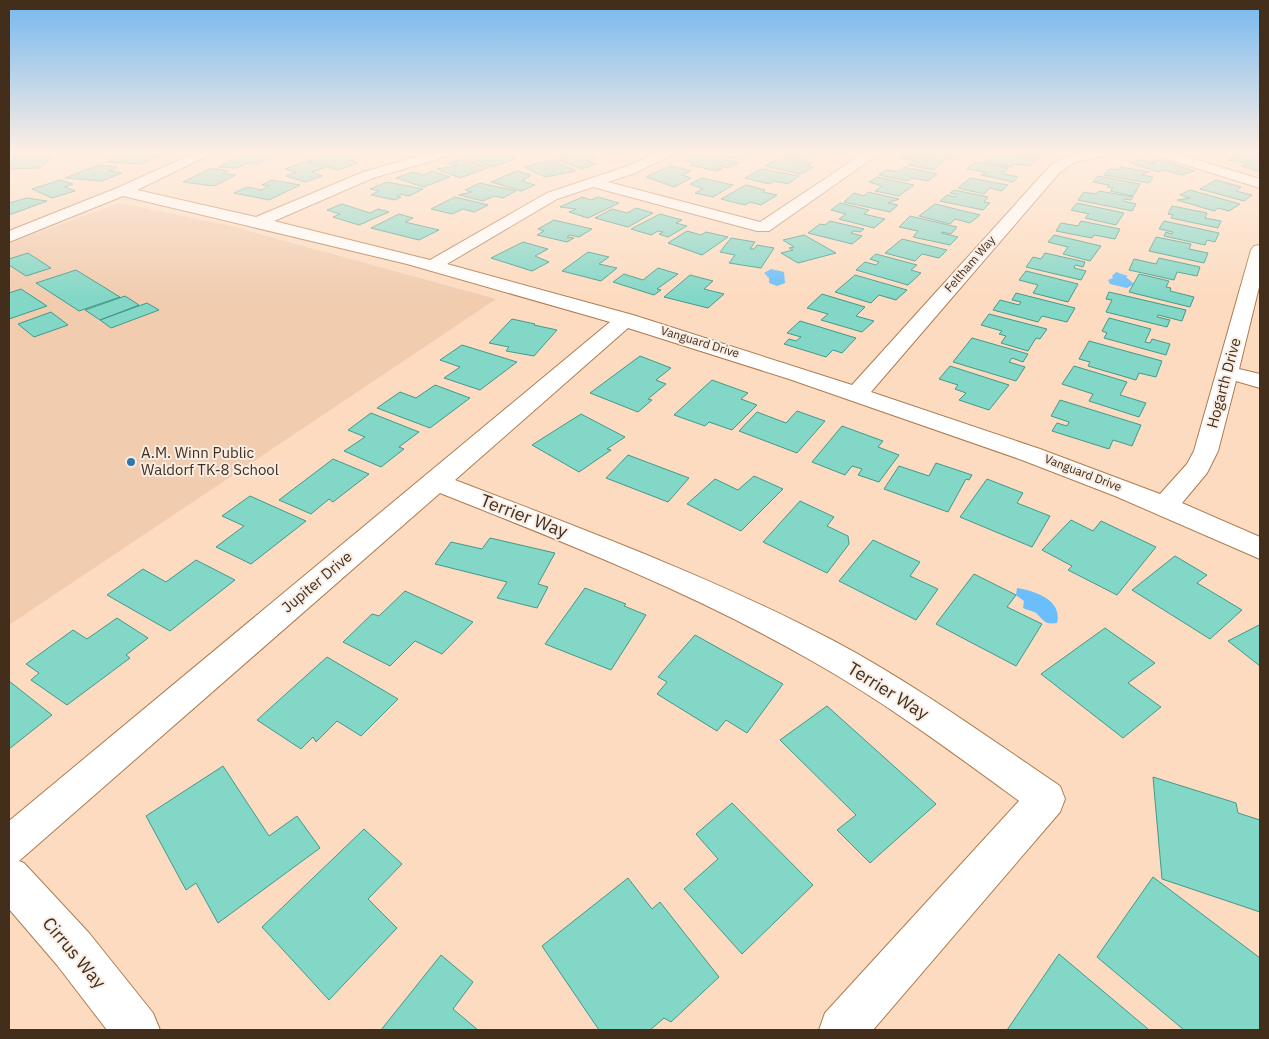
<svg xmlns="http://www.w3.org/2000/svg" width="1269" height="1039" font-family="'IBM Plex Sans',sans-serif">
  <rect width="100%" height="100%" fill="#fcdbc0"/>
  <path fill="#f1ccaf" d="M119,203l108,22 269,74 -487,326v-382z"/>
  <path fill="#6abffa" d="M771,269l13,3 1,11 -8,3 -8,-3v-5l-5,-5z
    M1116,272l12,4 -2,1 8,7 -7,4 -17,-4 -2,-4 5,-2 -1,-2z
    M1017,588c18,3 46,12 40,35 -13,2 -13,-3 -21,-10 -3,-2 -9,-3 -13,-5l1,-7 -8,-6z"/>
  <path fill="#82d7c7" stroke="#42998b" d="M130,153h21l-4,2 12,1 -17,8 -36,-2z
    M244,153l27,3 -14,8 -9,-1 -11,5 -18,-1z
    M332,153l27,5 -8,3 7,2 -20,7 -31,-9z
    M482,153l8,3 11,-3 16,6 -26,8 -24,-10z
    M569,153h16l13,4 -11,4 9,3 -14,5 -24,-9 8,-3 -6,-2z
    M719,153h31l-11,6 -23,-4z
    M791,153h44l-6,4 -14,-3 -11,5 -17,-3z
    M913,153h46l7,1 -13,6z
    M995,153h3l38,7 -7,6 -14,-2 -3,3 -27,-5z
    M1012,153h32l-5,5z
    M1199,153h42l3,1 -16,3 -13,-4 -8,2z
    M700,154l38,9 -11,5 -7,-2 -3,2 5,1 -5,2 -27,-6 4,-2 -8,-2z
    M905,154l39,7 -11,9 -25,-5 6,-5 -14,-2z
    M1253,154l7,2v16l-19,-6 9,-2 -22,-4z
    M54,156l-15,12 -30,1v-8l5,-3z
    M781,157l31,6 -4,3 5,1 -12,7 -36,-8z
    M463,159l24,9 -27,10 -23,-9 21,-3 -9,-3z
    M552,160l24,11 -31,6 -21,-10z
    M1143,160l12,4h2l-6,-2 10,-2 34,11 -14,4 -16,-5 -7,2 -28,-9z
    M305,162l19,6 -12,4 10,4 -17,6 -19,-6 10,-4 -11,-3z
    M975,162l33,6 -5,6 15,3 -5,5 -32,-7 4,-3 -18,-3z
    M99,165l18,2 -8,4 13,2 -20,8 -37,-3z
    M670,166l21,5 -9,4 9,3 -17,9 -28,-10z
    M904,167l33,7 -9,7 -16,-3 -4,3 -29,-6 8,-5 11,2z
    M1120,167l29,5 -8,3 12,2 -4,6 -45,-8 5,-6 8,1z
    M212,168l16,3 -6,3 14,1 -22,11 -31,-4z
    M761,169l38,7 -11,8 -14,-3 -5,3 -24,-6z
    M432,171l18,6 -27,10 -27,-9 17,-6 10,3z
    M517,171l14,4 -9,6 13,4 -14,6 -30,-9z
    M1098,176l42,8 -7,12 -23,-5 3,-3 -6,-1 2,-2 -16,-3z
    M877,177l37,8 -15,11 -24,-5 7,-5 -13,-4z
    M702,178l31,7 -20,12 -18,-4 8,-4 -13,-5z
    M970,178l38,7 -6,6 -12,-3 -6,6 -26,-6z
    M60,180l13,4 -8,3 10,4 -23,7 -20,-9z
    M272,180l28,5 -31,15 -35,-7 13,-6 14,3 8,-4 -7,-1z
    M1216,180l25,7 -5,4 16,4 -8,6 -44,-12z
    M387,182l36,7 -14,7 -9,-2 -3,2 4,1 -6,3 -24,-5 8,-4 -9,-2z
    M480,183l36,8 -13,7 -9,-2 -11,5 -24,-6 13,-3 -7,-2z
    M746,185l19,5 -2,2 14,3 -16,10 -11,-3 -5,3 -24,-6z
    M954,190l34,7 -4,5 6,1 -7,7 -43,-9 7,-6 9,2 2,-2 -8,-2z
    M1190,190l50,14 -11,7 -11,-3 -4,3 -37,-11 13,-2 -10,-3z
    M1099,191l34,6 -2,3 -7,-1 -1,2 13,3 -4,7 -54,-11 6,-8 12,2z
    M868,192l31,7 -11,4 10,2 -8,7 -46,-10 10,-9 10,3z
    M455,197l33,8 -14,7 -11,-3 -11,5 -21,-5z
    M582,197l9,3 7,-3 21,6 -31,15 -19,-6 7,-3 -16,-2z
    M27,198l20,3 -38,14v-12z
    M840,203l29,7 -5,4 21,5 -11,9 -35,-9 7,-5 -15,-4z
    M1077,203l47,10 -8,12 -31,-7 4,-4 -18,-4z
    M342,204l28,9 8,-4 11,3 -30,13 -26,-8 7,-3 -13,-4z
    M935,204l45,11 -10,8 -15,-4 -5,5 -31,-8z
    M1172,206l35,7 -2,5 16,3 -3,7 -47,-10 2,-3 -5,-1z
    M636,208l17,5 -25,14 -33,-9 17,-9 15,4z
    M399,214l14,4 -8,4 34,8 -20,10 -48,-12z
    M660,214l22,6 -6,3 11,3 -19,11 -9,-3 4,-2 -5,-1 -7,4 -20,-6z
    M910,216l47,11 -6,7 -9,-2 -1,1 17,4 -8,8 -37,-8 5,-6 -19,-4z
    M554,220l38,9 -13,8 -9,-2 -3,2 7,1 -7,4 -30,-7 7,-4 -6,-2z
    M830,221l34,8 -4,3 -6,-1 -3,2 11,3 -10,8 -44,-11 12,-9 5,1z
    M1081,221l39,8 -5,10 -21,-4 -2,3 -36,-7 5,-8 17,3z
    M1164,221l55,12 -4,9 -8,-2 -2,5 -41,-9 2,-4 6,2 1,-2 -14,-3z
    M687,231l14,4 5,-3 22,5 -26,18 -34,-12z
    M804,235l32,18 -38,10 -17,-10 12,-3 -4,-2 5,-1 -11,-7z
    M1054,235l47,11 -11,15 -27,-7 5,-7 -20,-5z
    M1156,237l35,7 -2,5 19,4 -4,10 -55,-12z
    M731,238l24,4 -5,7h4l3,-4 17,3 -13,20 -32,-5 6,-8 -15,-3z
    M902,239l45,11 -8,8 -17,-4 -7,7 -30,-8z
    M523,242l25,7 -13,7 14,6 -17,9 -41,-13z
    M588,252l21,5 -10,7 18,4 -16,13 -39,-10z
    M28,253l23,15 -25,8 -17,-11v-6z
    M1045,253l40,9 -2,5 -8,-2 -1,3 12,3 -5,9 -55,-13 7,-10 8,2z
    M876,254l41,11 -6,5 10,3 -13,12 -52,-15 9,-8 11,3 3,-3 -9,-3z
    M1159,258l41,9 -3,9 -20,-4 -3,8 -45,-10 5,-11 22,5z
    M658,268l20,6 -21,15 4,1 -7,5 -41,-13 11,-8 19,6z
    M76,270l44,27 -41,14 -43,-28z
    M1026,271l52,13 -10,18 -35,-9 5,-8 -19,-5z
    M1139,274l30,7 -3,6 5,1 -1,3 24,6 -4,10 -61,-15z
    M690,275l23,6 -9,8 20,5 -16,14 -44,-11z
    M855,275l52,15 -11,10 -17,-5 -8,8 -36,-11z
    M21,289l26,17 -38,13v-26z
    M1109,292l77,18 -4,11 -24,-6 -1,2 13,3 -3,7 -61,-15 6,-12 -6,-1z
    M1016,293l59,15 -8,14 -25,-6 -4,6 -45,-12 7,-10 19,5 2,-3 -9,-2z
    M822,294l43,13 -9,9 18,5 -12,11 -41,-12 7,-6 -21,-6z
    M125,296l14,9 -39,15 -15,-10z
    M147,303l12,7 -48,18 -11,-8z
    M51,312l17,13 -34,12 -16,-13z
    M989,314l58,15 -7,10 -4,-1 -8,13 -27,-8 5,-7 -7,-2 3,-3 -21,-6z
    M1109,318l42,11 -6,13 5,1 2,-4 18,5 -4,11 -62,-17 3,-5 -5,-2z
    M512,319l23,5 -1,1 23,5 -23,26 -28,-5 3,-4 -20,-4z
    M800,321l56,17 -14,15 -9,-3 -7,7 -42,-13 5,-5 7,2 5,-4 -14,-4z
    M972,338l56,16 -5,8 -11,-4 -3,4 16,5 -9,14 -63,-19z
    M1089,341l73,20 -6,16 -17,-4 -3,7 -48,-14 2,-4 -11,-3z
    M462,345l55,17 -37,28 -36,-12 16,-11 -20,-7z
    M640,356l31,12 -15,12 10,4 -18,15 4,1 -14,12 -48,-19z
    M950,366l59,19 -20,25 -30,-10 7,-7 -11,-4 3,-4 -19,-6z
    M1074,366l53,16 -7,13 26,8 -7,14 -50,-16 4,-7 -31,-10z
    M712,380l36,13 -7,6 16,6 -25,25 -23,-8 -4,4 -31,-11z
    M435,385l35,13 -40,30 -53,-20 23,-16 16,6z
    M1060,400l81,25 -9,21 -19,-6 -4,9 -57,-18 5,-8 10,3 2,-4 -18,-6z
    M797,411l28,10 -28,32 -58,-22 18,-19 29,11z
    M371,413l48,19 -20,15 5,2 -23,18 -37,-16 21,-14 -17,-7z
    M581,414l44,23 -18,12 4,1 -32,22 -47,-27z
    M842,426l41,15 -5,6 21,8 -20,27 -21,-7 4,-6 -10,-3 -7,9 -33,-13z
    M628,455l61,23 -21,24 -62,-24z
    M333,459l36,15 -36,28 -4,-3 -18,15 -32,-14z
    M936,463l36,12 -3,5 -3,-1 -18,33 -64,-23 15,-23 30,10z
    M754,476l29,13 -42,42 -54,-27 28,-25 23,11z
    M987,479l36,14 -6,10 33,13 -18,31 -72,-30z
    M250,496l56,25 -55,43 -35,-17 28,-21 -22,-10z
    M800,501l34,16 -7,9 21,10 1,8 -22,29 -64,-31z
    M1071,520l22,11 8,-10 55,26 -39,48 -49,-25 4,-4 -30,-16z
    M490,538l65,15 -17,31 10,3 -11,21 -40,-10 10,-16 -72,-18 16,-22 31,7z
    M873,540l47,22 -10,14 28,13 -22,31 -77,-39z
    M1175,556l32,19 -10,8 45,27 -32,29 -78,-49z
    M196,560l39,20 -65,51 -63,-36 36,-26 23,13z
    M974,574l42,21 -9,12 35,17 -26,42 -80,-42z
    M585,588l41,16 -2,2 22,9 -35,55 -66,-26z
    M405,591l68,31 -31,32 -27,-13 -25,25 -47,-24 29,-28 7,2z
    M117,618l31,20 -22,17 4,3 -63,47 -36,-25 8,-7 -13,-9 47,-34 14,9z
    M1259,625l1,1v40l-32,-25z
    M1105,628l50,35 -27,20 33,24 -38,31 -82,-64z
    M695,635l88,49 -36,49 -21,-13 -9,11 -60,-37 10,-12 -9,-5z
    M327,657l71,42 -37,37 -24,-15 -21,21 -3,-5 -12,12 -44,-29z
    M9,681l43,34 -43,34z
    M827,706l109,98 -66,59 -33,-33 19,-15 -76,-75z
    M223,766l46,70 28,-20 23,32 -102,75 -22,-40 -10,7 -40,-74z
    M1153,777l83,26 2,10 22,7v92l-98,-33z
    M732,803l81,82 -71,69 -58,-65 34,-30 -22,-25z
    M364,829l38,35 -34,35 29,29 -68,72 -67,-73z
    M1153,877l107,81v72h-76l-87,-73z
    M628,878l24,31 8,-7 59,75 -48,45 -7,-4 -14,12h-51l-57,-84z
    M1059,954l89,75v1h-141z
    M441,955l32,27 -20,27 25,21h-97z"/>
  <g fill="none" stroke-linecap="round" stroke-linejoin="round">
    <defs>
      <path id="minor" d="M195,153h18l-76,37 119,27 107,-45 66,-19h21l-2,3 -75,22 -99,43 156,39 117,-67 78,-26 32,-14h18l-40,20 -27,9 152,40 104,-69h16l-111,78h-12l-164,-44 -36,12 -110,65 186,51 219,70 198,-219c17,-12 32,-13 53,-13l-2,3 -28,7 -13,9 -189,220 169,57 120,45 27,-30 7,-13 57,-201 3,-4 6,-1v38l-21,86 21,5v14l-24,-7 -18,70 -11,22 -25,30 78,34v22l-145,-63 -93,-36 -233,-81 -161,-51 -173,152c128,49 257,97 379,161 79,42 152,95 226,145l5,13 -5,13 -187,218h-54l6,-17 194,-212c-67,-49 -134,-99 -207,-140 -118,-68 -246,-118 -372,-168l-421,368 5,2 65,70 64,80 7,17h-53l-50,-65 -48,-56v-88l601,-499 -203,-58 -284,-68 -114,46v-11l108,-43z
        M1155,153h20l85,26v9l-103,-32z"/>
    </defs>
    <use href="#minor" stroke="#ae7c50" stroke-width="2"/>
    <use href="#minor" fill="#fff" fill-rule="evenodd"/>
  </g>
  <linearGradient id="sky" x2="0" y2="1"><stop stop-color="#75b8ef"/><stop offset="0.51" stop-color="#feefe3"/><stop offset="1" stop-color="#feefe3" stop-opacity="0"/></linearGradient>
  <rect width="1269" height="298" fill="url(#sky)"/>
  <circle fill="#2c7aac" stroke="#f8ede4" stroke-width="2" cx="131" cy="462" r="5"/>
  <g text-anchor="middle" stroke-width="4" stroke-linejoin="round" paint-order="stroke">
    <g font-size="12" fill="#432d1b" stroke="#f8ede4">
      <text transform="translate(970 264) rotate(-49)" y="4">Feltham Way</text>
      <text transform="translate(700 342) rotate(17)" y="4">Vanguard Drive</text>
      <text transform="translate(1083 473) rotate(21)" y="4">Vanguard Drive</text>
    </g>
    <g font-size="15" fill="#432d1b" stroke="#f8ede4">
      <text transform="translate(1224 383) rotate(-75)" y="5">Hogarth Drive</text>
      <text transform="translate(317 582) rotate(-40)" y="5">Jupiter Drive</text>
    </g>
    <g font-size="15" fill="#432d1b" stroke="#f8ede4" text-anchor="start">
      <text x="141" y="458">A.M. Winn Public<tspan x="141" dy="17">Waldorf TK-8 School</tspan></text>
    </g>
    <g font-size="18" fill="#432d1b" stroke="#f8ede4">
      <text transform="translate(524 516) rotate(21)" y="6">Terrier Way</text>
      <text transform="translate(888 691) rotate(32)" y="6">Terrier Way</text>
      <text transform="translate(74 953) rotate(50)" y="6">Cirrus Way</text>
    </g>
  </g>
  <rect width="1269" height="1039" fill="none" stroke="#432d1b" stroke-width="20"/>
</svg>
